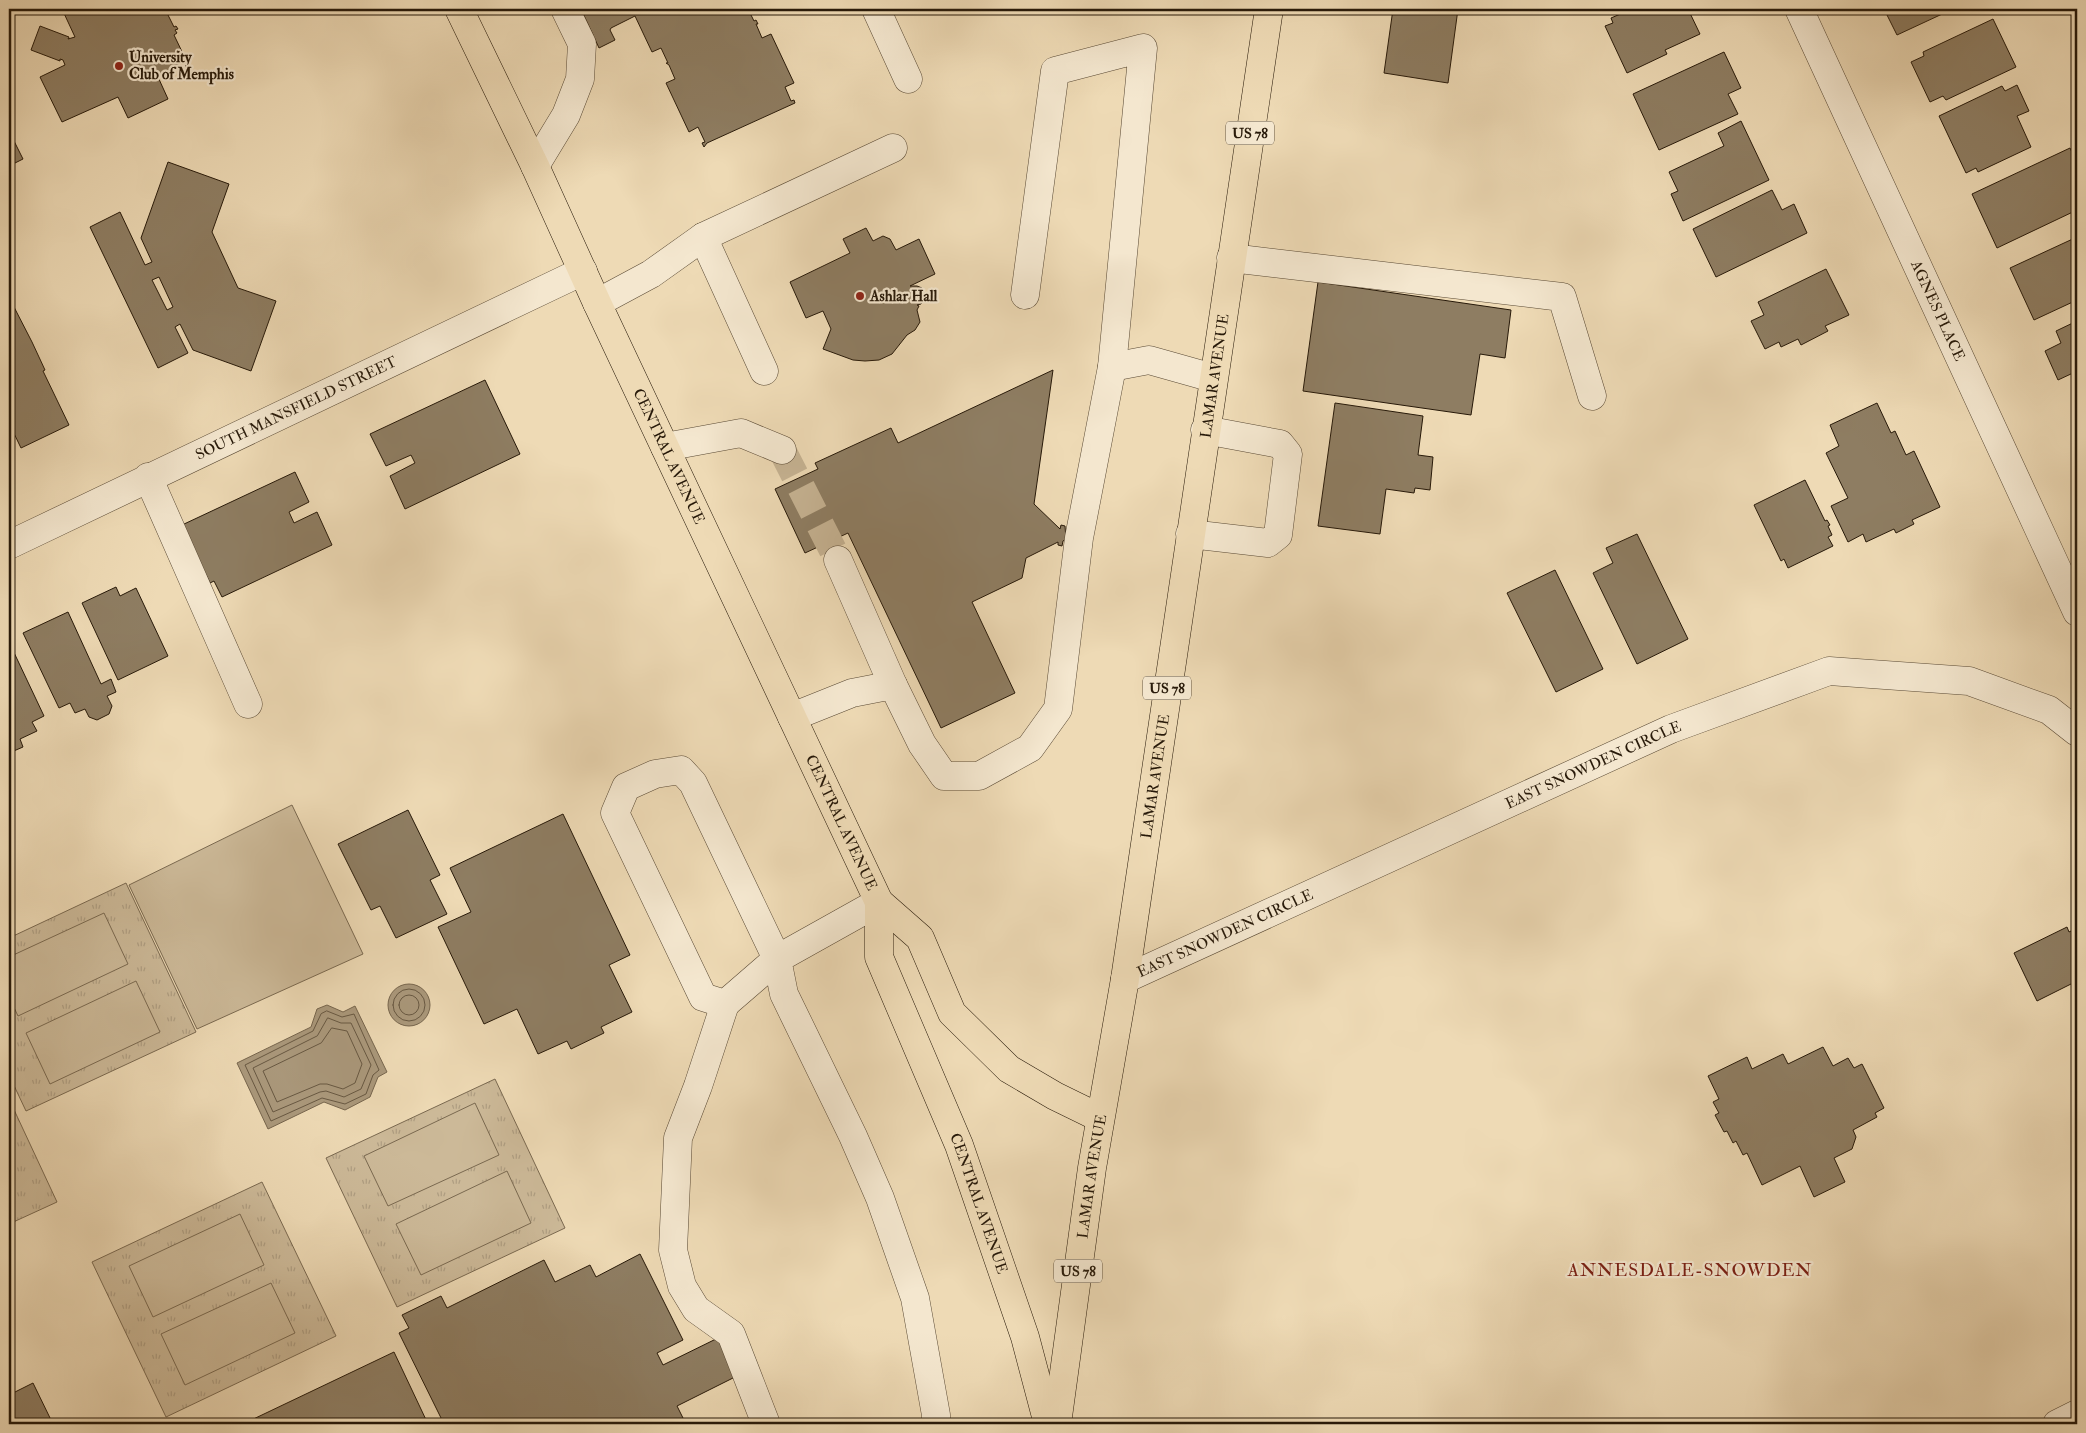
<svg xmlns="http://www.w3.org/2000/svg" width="2086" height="1433" font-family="'IM FELL Double Pica',serif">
  <defs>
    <pattern id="grass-tufts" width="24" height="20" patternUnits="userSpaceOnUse" patternTransform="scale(1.25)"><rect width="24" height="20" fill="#ccb998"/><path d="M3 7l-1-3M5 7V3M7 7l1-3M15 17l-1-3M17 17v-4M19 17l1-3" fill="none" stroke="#af9e82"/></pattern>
  </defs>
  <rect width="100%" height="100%" fill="#eedab5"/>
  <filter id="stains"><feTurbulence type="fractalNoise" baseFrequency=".004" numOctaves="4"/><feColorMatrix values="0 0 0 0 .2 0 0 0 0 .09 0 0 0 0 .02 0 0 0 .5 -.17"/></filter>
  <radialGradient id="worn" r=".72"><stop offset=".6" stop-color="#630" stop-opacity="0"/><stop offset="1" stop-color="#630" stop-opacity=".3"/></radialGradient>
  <path fill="url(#grass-tufts)" stroke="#7a6950" d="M126,883l70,149 -170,79 -17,-36v-137z
    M495,1079l70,149 -168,79 -71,-149z
    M9,1099l48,103 -48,22z
    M262,1182l74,154 -170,81 -74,-155z"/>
  <path fill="#ccb998" stroke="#7a6950" d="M292,805l71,149 -166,75 -68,-144z
    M104,913l24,51 -110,52 -9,-19v-40z
    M136,981l24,51 -110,52 -24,-51z
    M475,1103l24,52 -111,51 -24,-50z
    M507,1171l24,52 -110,52 -25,-51z
    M240,1214l24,51 -111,52 -24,-51z
    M271,1283l24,50 -110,52 -24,-51z"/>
  <path fill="#aa987b" stroke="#76654d" d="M388 1005a21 21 0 1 1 42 0a21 21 0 1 1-42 0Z
    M327,1005l16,7 12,-6 32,66 -9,5 -8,20 -25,13 -21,-8 -56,27 -31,-66 74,-36 6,-18z"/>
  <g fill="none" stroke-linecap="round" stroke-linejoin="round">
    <path stroke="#685842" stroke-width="1" d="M393 1005a16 16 0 1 1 32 0a16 16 0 1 1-32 0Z
      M399 1005a10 10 0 1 1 20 0a10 10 0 1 1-20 0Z
      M327,1011l15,6 12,-3 25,56 -6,5 -7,19 -21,10 -23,-6 -51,23 -26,-56 68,-34 8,-17z
      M328,1018l13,5h10l20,42 -10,24 -17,8 -18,-6 -6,1 -47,20 -20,-44 64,-32z
      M332,1028l15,3 15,33 -7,19 -12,6 -16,-5h-7l-43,18 -14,-31 58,-28z"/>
  </g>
  <path fill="#8e7d62" stroke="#271909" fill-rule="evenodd" d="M62,9h103l9,18 2,-1 2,3 -3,1 2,3 -3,2 12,25 -14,7 2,3 -16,7 10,22 -40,19 -10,-21 -56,25 -22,-45 25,-12 -2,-5 -3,-1v2l-29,-11 9,-24 29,11 -1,2 7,-2z
    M581,9h20l3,3 7,-3h137l6,12 2,-1 2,4h-2l6,14 9,-4 23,49 -9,4 6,14 3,-1 1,3 -88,40 -3,4 -2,-4 3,-1 -7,-15 -9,5 -23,-49 9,-4 -6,-14 -3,-2h2l-7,-15 -9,4 -17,-36 -24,12 -1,2 5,10 -16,8 -5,-11 -2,-1 1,-1z
    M1393,9h65l-10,74 -64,-10z
    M1632,9h56l12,25 -35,16 2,4 -40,19 -22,-47 8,-3 -2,-5z
    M1884,9h69l-56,26z
    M1993,19l23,48 -70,33 -3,-4 -13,6 -19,-40 13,-6 -1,-4z
    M1724,52l17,36 -13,6 10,20 -79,36 -26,-56z
    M2017,85l12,26 -12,5 14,31 -53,25 -2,-4 -10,5 -27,-57 63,-30 3,5z
    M1741,121l28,59 -86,41 -12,-27 7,-3 -9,-19 55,-26 -6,-13z
    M9,131l14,28 -14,7z
    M2070,148l7,15v47l-80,38 -25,-54z
    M168,162l61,22 -17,48 26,56 38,13 -25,70 -58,-21 -13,-26 -5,3 13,26 -30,15 -68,-141 30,-15 25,53 7,-3 -11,-24zM159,277l14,30 -6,3 -15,-30z
    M1772,190l10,20 12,-6 13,29 -91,44 -23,-48z
    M866,228l7,13 10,-5 7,3 6,11 23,-11 16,35 -25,12h7l5,2 2,4v8l-3,4 -4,1 2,1 -2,4 3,12 -5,8 -8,5 -15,19 -13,6 -14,1 -12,-1 -30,-11 8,-20 -8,-18 -17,7 -16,-36 60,-29 -7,-14z
    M2077,237v63l-43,20 -24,-52z
    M1826,269l23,46 -24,11 3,5 -27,14 -3,-6 -17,8 -2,-5 -14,7 -14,-28 13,-6 -6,-13z
    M1318,282l193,28 -6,48 -25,-4 -9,61 -168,-24z
    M14,307l18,35 13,28 -2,1 26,54 -48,23 -12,-25v-113z
    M2077,321v59l-4,-7 -15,7 -13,-29 16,-8 -5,-12z
    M1053,370l-19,134 26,25 1,-4 4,1 1,13 -3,2 -1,5 -4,-1v-3l-32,16 -4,20 -50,24 43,91 -74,35 -93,-195 -43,20 -30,-64 43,-20 -3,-6 76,-35 7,15z
    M485,380l35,74 -115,55 -15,-33 25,-13 -4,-8 -25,11 -16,-32z
    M1335,403l88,13 -5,39 15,2 -3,33 -15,-2 -1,5 -28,-4 -6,45 -62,-8z
    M1877,403l14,30 4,-2 11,24 8,-4 26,56 -28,13 2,4 -18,9 -2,-4 -28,13 -3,-8 -15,8 -17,-36 17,-8 -22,-45 13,-7 -9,-21z
    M295,472l14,30 -20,10 5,11 23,-11 15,33 -110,52 -8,-16 -4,2 -28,-58z
    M1805,480l20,41 2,-1 3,5 -2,1 4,9 -4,2 5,9 -45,22 -4,-9 -3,2 -27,-56z
    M1637,534l51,105 -51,25 -44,-91 20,-10 -7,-15z
    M1555,570l48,99 -47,23 -49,-99z
    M116,587l4,9 16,-8 32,68 -50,24 -36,-77z
    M68,612l33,72 10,-5 5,13 -9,4 5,10 -3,8 -12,6 -8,-3 -4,-8 -10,4 -5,-10 -11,5 -36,-75z
    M9,642l35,74 -12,6 5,9 -17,8 3,8 -14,6z
    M408,810l32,65 -10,5 17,34 -51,24 -16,-32 -9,4 -33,-66z
    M563,814l67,141 -21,10 23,47 -31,15 3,6 -33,16 -4,-8 -29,13 -21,-45 -33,15 -46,-97 33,-15 -21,-44z
    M2067,927l2,5 8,-4v53l-40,20 -23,-48z
    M1823,1047l10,19 15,-8 6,10 8,-4 22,44 -9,5 2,4 -24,13 3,7 -4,12 -18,9 11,24 -31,15 -14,-31 -38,19 -15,-32 -4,2 -7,-14 -3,2 -6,-12 -3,1 -9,-17 4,-2 -6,-11 6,-3 -11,-23 39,-19 5,12 31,-15 5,10z
    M640,1254l43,86 -26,13 6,12 57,-28 19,38 -62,31 9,18h-242l-45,-91 10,-5 -7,-13 39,-19 6,12 97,-48 11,22 35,-17 6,12z
    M394,1352l34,72h-185z
    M33,1383l19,39 -5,2h-38v-29z"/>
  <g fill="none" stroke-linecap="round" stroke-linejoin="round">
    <path stroke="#c6b393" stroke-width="28" stroke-dasharray="28 14" stroke-linecap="butt" d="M782,450l56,110"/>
    <defs>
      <g id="minor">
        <path d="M876,9l32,70"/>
        <path id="s1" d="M1799,9l278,603"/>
        <path d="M535,166l31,-51 14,-36 2,-35 -17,-35"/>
        <path d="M703,237l61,134"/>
        <path d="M1231,258l331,39 30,99"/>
        <path d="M597,303l54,-29 52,-37 190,-89"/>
        <path d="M1112,367l37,-7 64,18"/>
        <path d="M665,447l76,-14 41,17"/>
        <path d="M148,477l100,227"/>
        <path d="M1190,534l78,9 10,-8 10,-81 -8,-10 -75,-14"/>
        <path id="s2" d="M9,545l574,-274"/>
        <path d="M838,560l55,125"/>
        <path d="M792,717l60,-24 41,-8 29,59 22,32h35l51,-28 28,-39 21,-171 33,-171 31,-319 -88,23 -30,224"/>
        <path d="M879,902l-102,57 -52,45 -22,-7 -88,-184 11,-26 29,-13 26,-4 12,13 84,176 7,35 69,142 27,62 35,100 21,117v9"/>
        <path id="s3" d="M1125,979l546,-250 158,-58 140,10 80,29 28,22"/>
        <path d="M725,1004l-27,82 -20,52 -5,112 9,36 14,23 35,25 35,90"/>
        <path d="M2057,1424l20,-10"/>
      </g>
      <g id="major">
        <path id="s4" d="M459,9l76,157 62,137 282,599 41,36 32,75 57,56 46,27 45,22"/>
        <path id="s5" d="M879,902v55l80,188 66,192 23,87"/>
        <path id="s6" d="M1057,1424l35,-256 33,-189 144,-970"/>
      </g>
    </defs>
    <use href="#minor" stroke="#594934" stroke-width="29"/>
    <use href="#major" stroke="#271909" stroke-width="29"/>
    <use href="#minor" stroke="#f4e7cf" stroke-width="28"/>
    <use href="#major" stroke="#eedab5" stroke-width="28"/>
  </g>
  <g fill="#8f2418" stroke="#f4e7cf" stroke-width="2">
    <circle cx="119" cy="66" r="5"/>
    <circle cx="860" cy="296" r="5"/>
  </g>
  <g text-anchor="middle" stroke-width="4.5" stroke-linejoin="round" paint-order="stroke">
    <g fill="#f4e7cf" stroke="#645744" stroke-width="1">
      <rect x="1226" y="121.5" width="48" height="23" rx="4"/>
      <rect x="1143" y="676.5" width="48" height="23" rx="4"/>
      <rect x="1054" y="1259.5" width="48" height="23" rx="4"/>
    </g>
    <g font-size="14" font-weight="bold" fill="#271909">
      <text x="1250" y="138">US 78</text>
      <text x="1167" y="693">US 78</text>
      <text x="1078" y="1276">US 78</text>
    </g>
    <g font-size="15" font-weight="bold" fill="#271909" stroke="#f4e7cf" text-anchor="start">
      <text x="129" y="62">University<tspan x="129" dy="17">Club of Memphis</tspan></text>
      <text x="870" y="301">Ashlar Hall</text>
    </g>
    <g font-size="15" fill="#271909" stroke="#f4e7cf">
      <text dy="5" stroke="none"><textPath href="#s1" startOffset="332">AGNES PLACE</textPath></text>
      <text dy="5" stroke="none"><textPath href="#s6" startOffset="1060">LAMAR AVENUE</textPath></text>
      <text dy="5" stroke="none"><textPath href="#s2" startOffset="318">SOUTH MANSFIELD STREET</textPath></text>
      <text dy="5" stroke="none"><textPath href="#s4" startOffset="494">CENTRAL AVENUE</textPath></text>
      <text dy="5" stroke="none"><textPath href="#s3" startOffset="515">EAST SNOWDEN CIRCLE</textPath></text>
      <text dy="5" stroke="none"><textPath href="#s6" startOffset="655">LAMAR AVENUE</textPath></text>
      <text dy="5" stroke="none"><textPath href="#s4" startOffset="899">CENTRAL AVENUE</textPath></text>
      <text dy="5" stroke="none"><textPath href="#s3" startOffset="110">EAST SNOWDEN CIRCLE</textPath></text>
      <text dy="5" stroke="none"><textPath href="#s6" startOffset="250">LAMAR AVENUE</textPath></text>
      <text dy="5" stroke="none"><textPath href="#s5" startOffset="321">CENTRAL AVENUE</textPath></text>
    </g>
    <g font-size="18" letter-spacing="1" fill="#7a1f14" stroke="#f4e7cf">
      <text x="1690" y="1276">ANNESDALE-SNOWDEN</text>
    </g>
  </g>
  <rect width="2086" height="1433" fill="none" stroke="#eedab5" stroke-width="30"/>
  <rect x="10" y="10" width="2066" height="1413" fill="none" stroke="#271909" stroke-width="2.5"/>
  <rect x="15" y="15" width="2056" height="1403" fill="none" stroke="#271909"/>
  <rect width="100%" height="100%" filter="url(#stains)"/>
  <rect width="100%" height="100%" fill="url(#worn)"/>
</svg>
